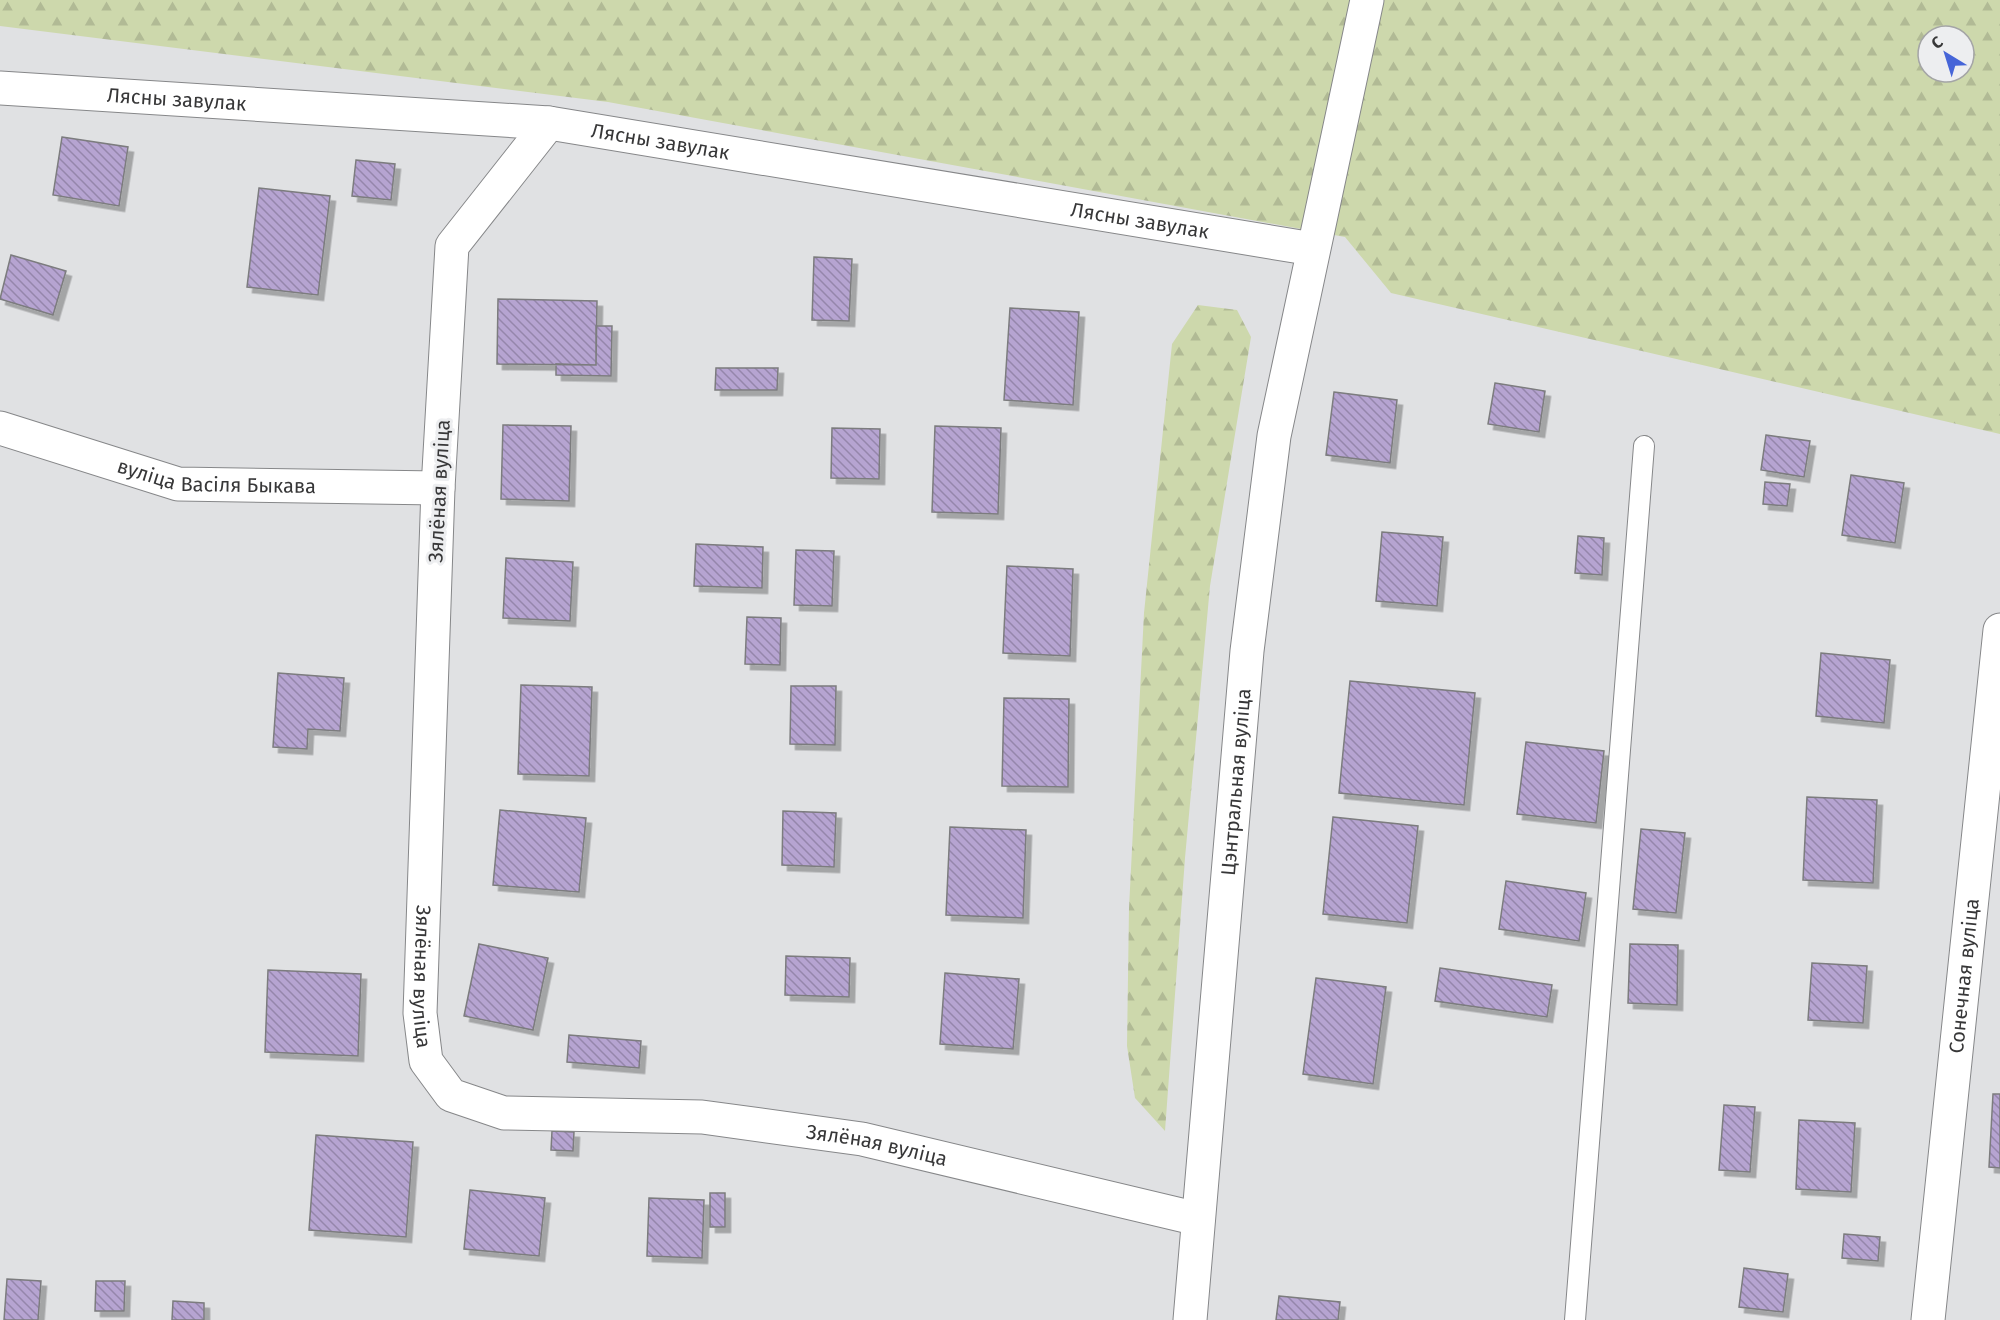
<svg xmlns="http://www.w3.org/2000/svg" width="2000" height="1320" font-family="'Fira Sans',sans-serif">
  <defs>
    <pattern id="forest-firs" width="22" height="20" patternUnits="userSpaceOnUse" patternTransform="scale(1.5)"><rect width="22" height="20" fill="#cdd8ac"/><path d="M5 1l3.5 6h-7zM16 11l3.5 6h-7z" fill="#b1ba95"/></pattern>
    <pattern id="building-back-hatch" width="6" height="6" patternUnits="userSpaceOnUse" patternTransform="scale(1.5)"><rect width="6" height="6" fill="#b6a4d1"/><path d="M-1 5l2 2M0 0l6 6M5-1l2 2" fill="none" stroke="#9586ab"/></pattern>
    <filter id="shadow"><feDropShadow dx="5.5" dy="5.5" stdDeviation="0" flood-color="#0004"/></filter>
  </defs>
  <rect width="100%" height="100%" fill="#e0e1e3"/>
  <path fill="url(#forest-firs)" fill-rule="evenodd" d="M0,0h2000v434l-609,-141 -46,-56 -737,-135 -608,-76zM1928,36h36v36h-36z
    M1198,305l39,5 14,27 -41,249 -25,272 -20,273 -30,-33 -8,-52 2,-138 15,-295 28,-269z"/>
  <path fill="url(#building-back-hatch)" stroke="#7c7c7e" stroke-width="1.5" filter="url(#shadow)" d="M62,137l66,10 -9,59 -66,-11z
    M356,160l39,4 -4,36 -39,-4z
    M259,188l71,8 -12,99 -71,-8z
    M11,255l55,16 -13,44 -53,-16z
    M814,257l38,2 -3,62 -37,-1z
    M498,299l99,2 -1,64 -99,-1z
    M1010,308l69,4 -6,93 -69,-5z
    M596,326h16l-1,50 -55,-1v-11l40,1z
    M716,368h62l-1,22h-62z
    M1495,383l50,8 -6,41 -51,-8z
    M1334,392l63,8 -7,63 -64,-8z
    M503,425l68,1 -2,75 -68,-2z
    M935,426l66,2 -3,86 -66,-2z
    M832,428l48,1 -1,50 -48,-1z
    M1766,435l44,6 -6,36 -43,-7z
    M1851,475l53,8 -9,60 -53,-8z
    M1765,482l25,2 -3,22 -24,-2z
    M1382,532l61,5 -6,69 -61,-5z
    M1578,536l26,2 -2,37 -27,-2z
    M696,544l67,3 -1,41 -68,-2z
    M796,550l38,1 -2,55 -38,-1z
    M506,558l67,4 -3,59 -67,-3z
    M1007,566l66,3 -3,87 -67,-3z
    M747,617l34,1 -1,47 -35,-1z
    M1821,653l69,7 -6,63 -68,-7z
    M278,673l66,5 -4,53 -32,-2 -1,20 -34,-2z
    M1350,681l125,12 -11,112 -125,-12z
    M521,685l71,2 -3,89 -71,-2z
    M791,686h45l-1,59 -45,-1z
    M1004,698l65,1 -1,88 -66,-1z
    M1526,742l78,9 -8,72 -79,-9z
    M1807,797l70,3 -4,83 -70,-3z
    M500,810l86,8 -7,74 -86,-7z
    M783,811l53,2 -2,54 -52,-2z
    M1333,817l85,9 -11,97 -84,-9z
    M950,827l76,3 -3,88 -77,-3z
    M1641,829l44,4 -9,80 -43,-4z
    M1506,881l80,12 -7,48 -80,-12z
    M479,944l69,14 -15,72 -69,-14z
    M1630,944l48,1 -1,60 -49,-2z
    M786,956l64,2 -1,39 -64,-2z
    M1812,963l55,3 -4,57 -55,-3z
    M1440,968l112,17 -5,32 -112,-16z
    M268,970l93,4 -3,82 -93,-4z
    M945,973l74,6 -6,70 -73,-5z
    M1316,978l70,9 -13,97 -70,-10z
    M569,1035l72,6 -2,27 -72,-6z
    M1993,1094h7v74l-11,-1z
    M1724,1105l31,2 -5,65 -31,-2z
    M1799,1120l56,3 -4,69 -55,-3z
    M552,1131l22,1 -1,19 -22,-1z
    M316,1135l97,7 -7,95 -97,-7z
    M470,1190l75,8 -6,58 -75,-7z
    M710,1193h15v34h-15z
    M649,1198l55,2 -2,58 -55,-2z
    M1844,1234l36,3 -2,24 -36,-3z
    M1744,1268l44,6 -5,38 -44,-5z
    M7,1279l34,2 -3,39h-34z
    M96,1281h29l-1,30h-29z
    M1279,1296l61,6 -2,18h-62z
    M173,1301l31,2v17h-32z"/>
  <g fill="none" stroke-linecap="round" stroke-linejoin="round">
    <defs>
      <path id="lane" d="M1575,1320l69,-874"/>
      <g id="street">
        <path id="s1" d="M0,88l549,35 764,126"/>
        <path id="s2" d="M549,123l-97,123 -14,242 -18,525 6,48 25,34 53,18 198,4 160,22 336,80"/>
        <path id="s3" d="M0,428l178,56 260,4"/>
        <path id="s4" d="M1190,1320l57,-669 27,-215 93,-436"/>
        <path id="s5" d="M1928,1320l72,-690"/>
      </g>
    </defs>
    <use href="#lane" stroke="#868789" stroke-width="22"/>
    <use href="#street" stroke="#868789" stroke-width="35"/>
    <use href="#lane" stroke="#fff" stroke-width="20"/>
    <use href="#street" stroke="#fff" stroke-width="33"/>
  </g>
  <g text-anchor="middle" stroke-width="6" stroke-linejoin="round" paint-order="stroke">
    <g font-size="20" fill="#373738" stroke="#edeef0">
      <text dy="7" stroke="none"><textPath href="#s1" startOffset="177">Лясны завулак</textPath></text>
      <text dy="7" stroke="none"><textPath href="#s1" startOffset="663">Лясны завулак</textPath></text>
      <text dy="7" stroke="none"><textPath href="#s1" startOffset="1149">Лясны завулак</textPath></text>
      <text dy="7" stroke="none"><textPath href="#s3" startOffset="224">вуліца Васіля Быкава</textPath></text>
      <text transform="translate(439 491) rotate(-87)" y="7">Зялёная вуліца</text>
      <text dy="7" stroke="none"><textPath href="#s4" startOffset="540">Цэнтральная вуліца</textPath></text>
      <text dy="7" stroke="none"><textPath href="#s5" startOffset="346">Сонечная вуліца</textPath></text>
      <text dy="7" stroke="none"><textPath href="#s2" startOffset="888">Зялёная вуліца</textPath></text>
      <text dy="7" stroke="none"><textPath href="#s2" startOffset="1446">Зялёная вуліца</textPath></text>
    </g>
  </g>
  <g transform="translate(1946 54) rotate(322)"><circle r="28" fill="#edeef0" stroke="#a4a5a6" stroke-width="1.5"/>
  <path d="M0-4.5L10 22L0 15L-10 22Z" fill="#4665d8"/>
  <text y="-9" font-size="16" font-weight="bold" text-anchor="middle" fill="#373738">С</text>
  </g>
</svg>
